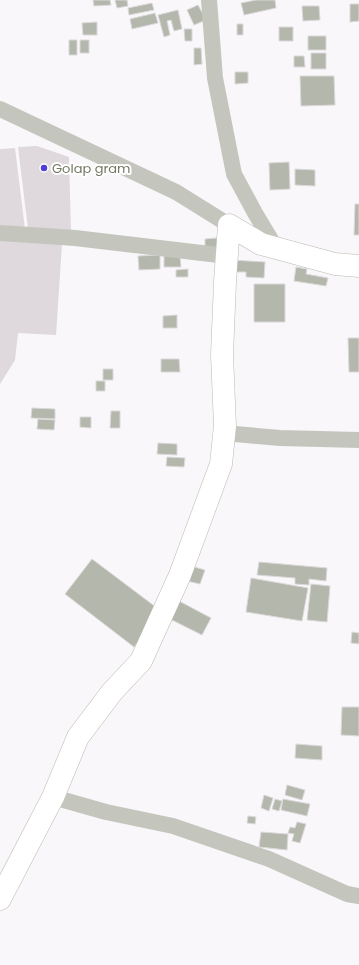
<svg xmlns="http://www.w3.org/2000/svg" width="359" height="965" font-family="Poppins,sans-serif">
  <rect width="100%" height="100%" fill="#f9f7f9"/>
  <path fill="#dfd8dd" d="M37,146l32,11 2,76 -43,-4 -10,-82z
    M15,148l10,81 -25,-1v-79z
    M0,240l62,4 -6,91 -38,-2 -3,27 -15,24z"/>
  <path fill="#b4b7ab" stroke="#dbd9db" d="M93,0h17l1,5 -17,1z
    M115,0h12l1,6 -11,2z
    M256,0h19l1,8 -32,7 -3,-12z
    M152,3l2,7 -25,5 -1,-7z
    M350,4h9v17l-9,1z
    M198,5l8,15 -12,5 -7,-15z
    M302,6h17l1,14 -17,1z
    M178,10l4,19 -8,2 -3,-11 -4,1 3,14 -6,2 -6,-22z
    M155,13l3,10 -26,6 -2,-10z
    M97,22v13h-14l-1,-12z
    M237,24h6v11h-6z
    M279,27h14v14h-14z
    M184,29h8v12h-7z
    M308,36h18v14h-18z
    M69,40h8v15h-8z
    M80,40h9v13h-9z
    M194,48h7l1,16 -8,1z
    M311,53h15v16h-15z
    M294,56h10l1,11h-11z
    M235,72h13v11l-13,1z
    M300,76h34l1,29 -34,1z
    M289,162l1,27 -20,1 -1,-27z
    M295,169l20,1v16l-20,-1z
    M355,204h4v31h-5z
    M217,238v10l-12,3v-12z
    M160,255v14l-21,1 -1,-14z
    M164,256h16l1,11h-17z
    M231,260l34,2 -1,16 -18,-1v-5h-16z
    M296,267l11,2 -1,5 22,4 -2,8 -32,-5z
    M188,269v8h-12v-7z
    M254,284h31v38h-31z
    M177,315v13h-14v-12z
    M348,338h11v34h-10z
    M161,359h18l1,13h-19z
    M103,369h10v11h-10z
    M96,381h9v10h-9z
    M32,408l23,1v10l-24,-1z
    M111,411h9v17h-10z
    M80,417h11v11l-11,-1z
    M38,419l17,1 -1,10 -17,-1z
    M158,443l19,1v11l-20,-1z
    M167,457l18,1 -1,9 -18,-1z
    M92,559l69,52 -27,36 -69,-53z
    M259,562l68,6 -1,13 -17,-2v6l-14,-1v-6l-38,-3z
    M191,566l14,4 -5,14 -13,-3z
    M251,578l57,10 -6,33 -56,-9z
    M311,584l19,2 -3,36 -20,-2z
    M179,601l32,17 -9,17 -32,-16z
    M352,632l7,1v11l-8,-1z
    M342,707h17v29l-18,-1z
    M296,744l26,2v14l-27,-2z
    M287,785l18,5 -3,10 -17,-5z
    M264,795l9,3 -4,13 -8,-3z
    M275,799l7,2 -3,10 -7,-2z
    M283,799l27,5 -3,12 -26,-6z
    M248,816l8,1 -1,7 -8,-1z
    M297,822l9,2 -6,19 -8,-2 2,-7 -6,-1 2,-6 5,1z
    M261,832l27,2 -1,16 -28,-3z"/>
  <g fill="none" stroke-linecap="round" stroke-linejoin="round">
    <defs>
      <path id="secondary" d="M0,899l53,-102 25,-60 34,-45 29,-31 39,-86 41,-111 4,-38 -3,-71 3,-73 4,-57 32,19 74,20 24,2"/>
    </defs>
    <use href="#secondary" stroke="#b8bbb1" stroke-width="23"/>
    <path stroke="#c4c6be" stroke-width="16" d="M209,0l6,78 19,96 21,39 21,35
      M0,109l176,83 53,33
      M0,233l75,5 152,18
      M224,433l56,5 79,2
      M53,797l53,15 67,14 96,33 78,35 12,2"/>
    <use href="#secondary" stroke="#fff" stroke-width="22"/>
  </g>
  <circle fill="#4d3ed2" stroke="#fff" stroke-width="1.5" cx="44" cy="168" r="4"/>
  <g text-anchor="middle" stroke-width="4" stroke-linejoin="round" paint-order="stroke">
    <g font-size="13" fill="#727962" stroke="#fff" text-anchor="start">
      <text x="52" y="173">Golap gram</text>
    </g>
  </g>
</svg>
